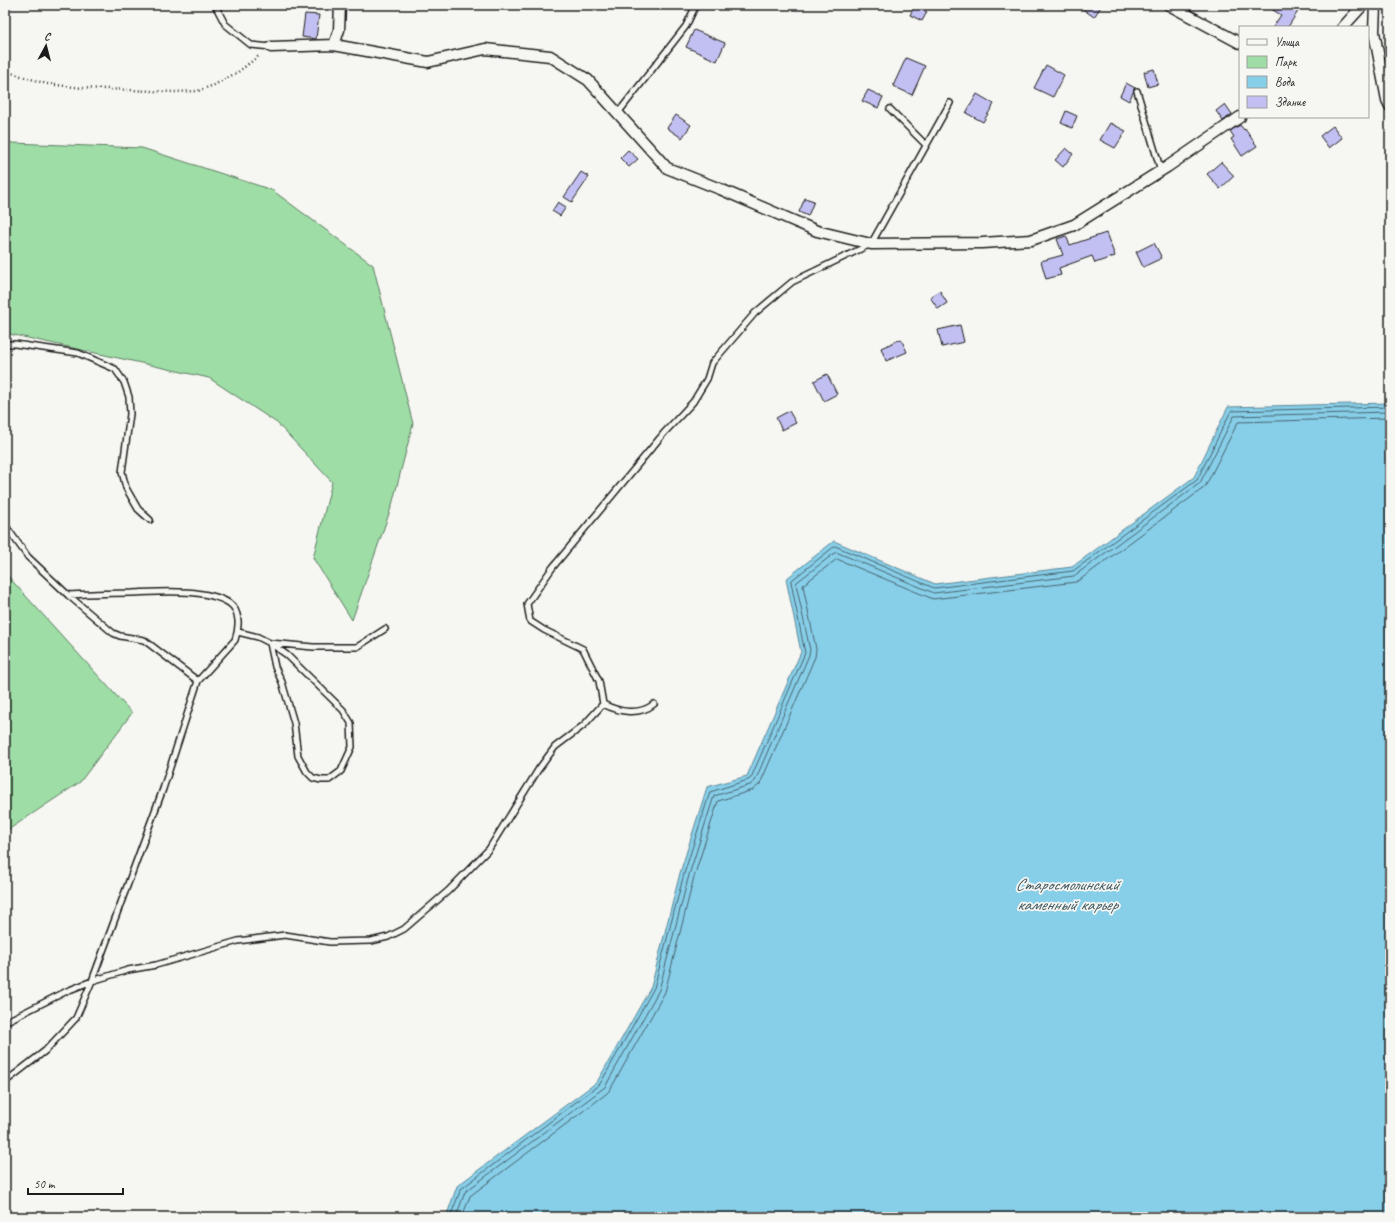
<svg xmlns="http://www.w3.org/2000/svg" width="1395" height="1222" font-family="Caveat,sans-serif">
  <rect width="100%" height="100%" fill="#f6f6f2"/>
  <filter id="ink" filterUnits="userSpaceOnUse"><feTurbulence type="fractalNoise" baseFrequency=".025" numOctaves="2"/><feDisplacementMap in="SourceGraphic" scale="8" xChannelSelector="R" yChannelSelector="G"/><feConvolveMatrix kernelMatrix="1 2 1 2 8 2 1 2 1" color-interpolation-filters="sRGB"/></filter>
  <g filter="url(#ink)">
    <path fill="#9edda6" stroke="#5d7c61" d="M5,140l7,3 130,5 130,42 101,75 40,159 -21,81 -40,115 -39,-62 19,-76 -55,-59 -68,-45 -204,-45z
      M5,573l127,140 -52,69 -75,50z"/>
    <path fill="#87cee8" stroke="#5c8796" d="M1390,403v814h-944l11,-31 140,-104 54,-95 29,-114 27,-86 40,-11 54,-124 -15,-73 48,-38 101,43 137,-17 122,-90 34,-70z"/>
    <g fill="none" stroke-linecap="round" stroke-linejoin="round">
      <path stroke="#47636e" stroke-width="1" d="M450,1217l11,-28 139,-105 54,-96 30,-114 26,-82 38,-12 3,-2 54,-125 -14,-71 1,-2 43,-34 99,42 139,-17 124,-91 34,-69 159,-4
        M456,1217l9,-25 140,-105 54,-97 30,-115 25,-79 36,-11 5,-4 54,-126 1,-5 -14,-66 1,-2 39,-30 98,41 140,-17 126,-93 34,-67 156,-4
        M462,1217l8,-21 136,-102 4,-4 55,-98 29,-115 24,-76 35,-11 7,-6 55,-127 1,-8 -13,-63 1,-2 33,-25 96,40 143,-17 5,-3 124,-92 33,-65 152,-4"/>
    </g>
    <path fill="#c2c0f2" stroke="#1c1c1c" d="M915,5l12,7 -5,9 -12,-6z
      M1077,5h25l-8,12z
      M1265,5h37l-14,22h-15l8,-12z
      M305,14l14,1 -3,24 -14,-2z
      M694,30l31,13 -8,18 -31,-14z
      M906,58l19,8 -13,29 -19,-9z
      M1046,65l18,10 -11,22 -19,-9z
      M1154,69l4,15 -10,3 -4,-15z
      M1126,83l9,5 -6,13 -9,-5z
      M868,90l15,7 -5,11 -16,-7z
      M977,94l17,10 -11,18 -17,-9z
      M1225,104l7,10 -9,7 -7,-10z
      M1066,111l11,5 -5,12 -11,-5z
      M676,115l15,10 -9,13 -15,-10z
      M1110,123l16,8 -11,17 -15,-8z
      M1240,125l4,5 1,-1 12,17 -15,10 -11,-17 3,-2 -4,-6z
      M1333,126l9,12 -13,10 -9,-12z
      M1066,148l7,6 -10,13 -8,-7z
      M628,150l10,9 -9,8 -9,-9z
      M1221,162l13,14 -14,13 -13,-15z
      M581,172l8,5 -17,25 -8,-5z
      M805,198l9,3 -6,15 -9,-4z
      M558,202l8,5 -6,9 -8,-5z
      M1106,233l9,23 -20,7 -3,-7 -33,12 2,7 -15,4 -5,-18 22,-6 -6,-16 9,-3 4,9z
      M1154,243l8,15 -19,9 -7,-15z
      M940,291l7,12 -9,6 -8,-12z
      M960,325l4,17 -22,5 -4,-17z
      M901,339l6,13 -21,9 -5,-13z
      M827,374l10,20 -13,7 -10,-20z
      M789,411l7,12 -14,7 -6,-12z"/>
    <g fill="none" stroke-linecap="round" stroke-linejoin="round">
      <defs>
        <path id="lane" d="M215,5l10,19 26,21 20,2
          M1137,91l24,80
          M890,109l36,36
          M618,113l68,-87 10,-21
          M5,344h10l63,9 37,16 9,13 5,15 1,17 -8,58 4,16 12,21 12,11
          M5,525l23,32 40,38 45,38 7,3 24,4 54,41
          M238,632l20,5 12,6 43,4h44l28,-18
          M270,643l17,12 56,55 8,13 1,24 -11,24 -12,9h-8l-8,-2 -6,-6 -9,-16 -4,-33 -12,-41 -7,-15z
          M603,704c16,8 36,12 51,0
          M5,1022l62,-31 25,-10 36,-11 28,-5 82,-24 47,-6 45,7 41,-1 17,-4 16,-8 44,-38 41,-42 49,-79 17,-23 29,-22 19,-21 -4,-23 -16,-32 -39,-19 -14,-9 -3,-17 26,-37 111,-134 29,-31 14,-23 5,-16 43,-50 37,-31 79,-38 79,-141
          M5,1082l40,-31 31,-33 16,-37 71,-192 35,-108 37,-41c4,-11 6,-29 -6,-37 -24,-15 -69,-11 -97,-10 -21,0 -43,1 -64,2"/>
        <path id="street" d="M1169,5l71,38
          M1375,5l-1,27 13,68 3,6
          M1343,27l20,-22
          M334,45l5,-15 1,-25
          M271,47l63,-2 94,17 57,-13 65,7 38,24 79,88 53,21 97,42 54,13 111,-1 49,-3 43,-15 93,-58 73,-50"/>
      </defs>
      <use href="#lane" stroke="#1c1c1c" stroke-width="8"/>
      <use href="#street" stroke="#1c1c1c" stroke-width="13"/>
      <path stroke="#1c1c1c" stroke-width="2.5" stroke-dasharray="1 3" stroke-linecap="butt" d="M5,71l42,13 36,4 91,4 24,-1 16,-6 24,-13 22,-17"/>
      <use href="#lane" stroke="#f6f6f2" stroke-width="5"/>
      <use href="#street" stroke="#f6f6f2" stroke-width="10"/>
    </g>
  </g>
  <g text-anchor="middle" stroke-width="3.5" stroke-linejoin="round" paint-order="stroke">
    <g font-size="17" font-style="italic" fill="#415a63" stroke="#f6f6f2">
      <text x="1067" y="890">Старосмолинский<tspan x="1067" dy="20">каменный карьер</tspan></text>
    </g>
  </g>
  <rect width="1395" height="1222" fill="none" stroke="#f6f6f2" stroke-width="20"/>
  <rect x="10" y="10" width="1375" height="1202" fill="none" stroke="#1c1c1c" stroke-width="1.5" filter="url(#ink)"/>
  <rect x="1239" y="26" width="130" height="92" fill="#f6f6f2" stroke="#9f9f9c"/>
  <rect x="1247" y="39" width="20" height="6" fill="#f6f6f2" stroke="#9f9f9c"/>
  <text x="1275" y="46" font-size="12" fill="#1c1c1c">Улица</text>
  <rect x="1247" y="56" width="20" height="12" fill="#9edda6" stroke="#9f9f9c"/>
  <text x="1275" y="66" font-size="12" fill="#1c1c1c">Парк</text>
  <rect x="1247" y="76" width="20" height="12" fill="#87cee8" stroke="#9f9f9c"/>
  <text x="1275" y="86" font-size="12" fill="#1c1c1c">Вода</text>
  <rect x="1247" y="96" width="20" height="12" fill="#c2c0f2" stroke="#9f9f9c"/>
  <text x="1275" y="106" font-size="12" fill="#1c1c1c">Здание</text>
  <g transform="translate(46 46) rotate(7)" stroke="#f6f6f2" stroke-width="3" paint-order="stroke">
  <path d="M0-3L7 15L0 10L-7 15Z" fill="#1c1c1c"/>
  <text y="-6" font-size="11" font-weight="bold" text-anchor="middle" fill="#1c1c1c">С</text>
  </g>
  <path d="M28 1188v6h95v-6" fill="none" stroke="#1c1c1c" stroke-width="2"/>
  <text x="34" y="1188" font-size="12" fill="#1c1c1c" stroke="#f6f6f2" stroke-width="3" paint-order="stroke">50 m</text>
</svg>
